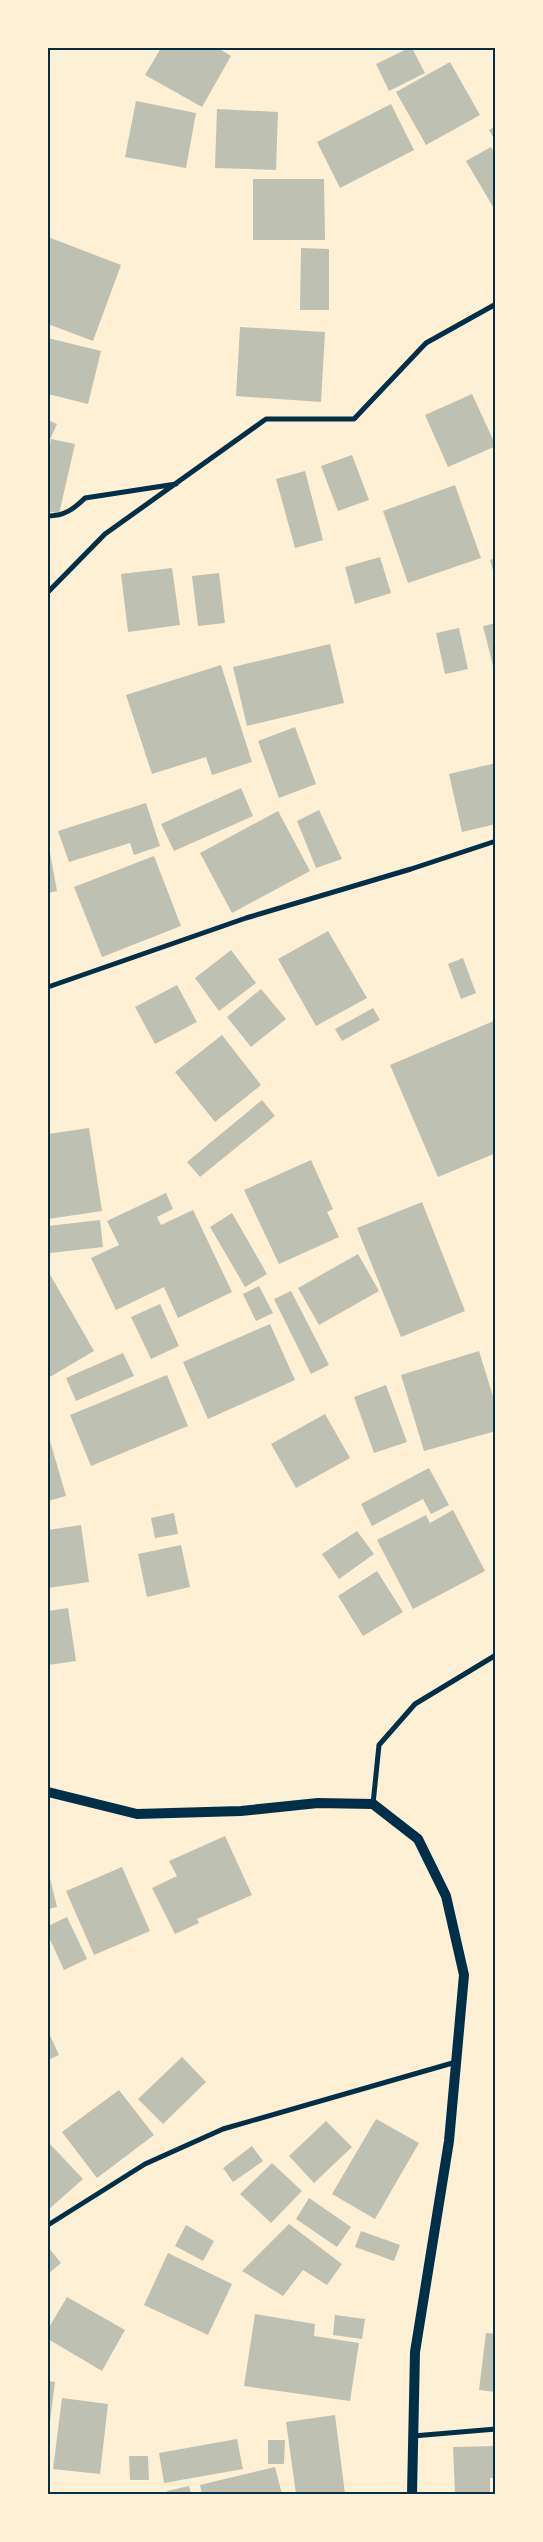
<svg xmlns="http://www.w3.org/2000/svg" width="543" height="2542" font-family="Lato,sans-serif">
  <rect width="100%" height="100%" fill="#fdf0d5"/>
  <path fill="#bec0b2" d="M161,48h57l13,8 -29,51 -57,-32z
    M409,48h3l13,25 -36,18 -13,-27z
    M450,62l30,53 -54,30 -30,-53z
    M136,101l60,12 -10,55 -61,-11z
    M391,104l23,46 -74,38 -23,-46z
    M217,109l61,3 -2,58 -61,-2z
    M496,126v16l-7,-12z
    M491,147l5,9v56l-30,-51z
    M253,179h71l1,61h-72z
    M48,237l73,28 -28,76 -45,-17z
    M301,248l28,1v61h-29z
    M240,327l85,5 -4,70 -85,-6z
    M48,338l53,13 -13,53 -40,-10z
    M472,394l24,52 -48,21 -23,-52z
    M48,420l9,4 -9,20z
    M51,439l24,5 -16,70 -11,-3v-56z
    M352,455l17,45 -31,11 -17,-45z
    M305,471l18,69 -28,8 -19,-69z
    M455,485l26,73 -73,25 -25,-72z
    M380,557l11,36 -36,11 -10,-37z
    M496,558v19h-1l-5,-17z
    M172,568l8,57 -52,7 -7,-58z
    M219,573l6,50 -27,3 -6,-50z
    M496,623v51h-1l-12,-48z
    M459,628l9,41 -23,5 -9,-41z
    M330,644l14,59 -97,23 -14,-59z
    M221,665l31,97 -40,13 -6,-18 -54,17 -26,-79z
    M295,727l21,57 -37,14 -21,-57z
    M496,763v61l-34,8 -13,-58z
    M241,788l12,28 -79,35 -13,-27z
    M146,803l14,43 -26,9 -4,-12 -61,19 -11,-31z
    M319,810l23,49 -26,9 -19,-47z
    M278,811l32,60 -78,42 -32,-60z
    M48,842l9,49 -9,2z
    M154,856l27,70 -79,31 -28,-70z
    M328,931l39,67 -51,28 -38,-67z
    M231,950l25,33 -37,28 -24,-33z
    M463,958l13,35 -15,6 -13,-35z
    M177,985l20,37 -42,22 -20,-37z
    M261,989l25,30 -35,28 -24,-30z
    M373,1008l7,12 -38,21 -7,-12z
    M496,1020v133l-58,24 -48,-112z
    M222,1035l39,50 -46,37 -40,-50z
    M262,1100l13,16 -75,61 -13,-15z
    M89,1128l13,83 -54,8v-85z
    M311,1160l22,49 -6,3 12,25 -60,27 -35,-74z
    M166,1193l7,16 -16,8 4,8 32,-15 39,82 -54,26 -14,-31 -48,23 -25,-52 28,-13 -12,-24z
    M422,1202l43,109 -64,26 -44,-109z
    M232,1213l35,61 -22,13 -35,-60z
    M100,1220l3,27 -53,6 -2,-27z
    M358,1254l21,37 -60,34 -21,-37z
    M48,1271l46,80 -46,27z
    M259,1286l14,27 -17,8 -13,-27z
    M291,1291l38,74 -18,9 -37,-75z
    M160,1304l19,42 -28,13 -20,-42z
    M270,1324l25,56 -87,39 -25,-57z
    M479,1351l17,55v25l-72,20 -23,-76z
    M123,1353l11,23 -58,25 -10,-23z
    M167,1375l21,51 -97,40 -21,-51z
    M386,1385l21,57 -33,11 -20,-56z
    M325,1414l25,44 -54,30 -25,-44z
    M48,1434l18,62 -18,5z
    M429,1468l20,37 -18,9 -8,-15 -51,27 -11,-22z
    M453,1510l32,61 -72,38 -36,-69 49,-25 4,8z
    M174,1513l4,21 -23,4 -4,-20z
    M81,1525l8,57 -41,6v-58z
    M357,1531l17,23 -35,25 -17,-25z
    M181,1545l9,42 -43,10 -9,-43z
    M377,1571l26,41 -40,24 -25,-40z
    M68,1608l8,53 -28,4v-54z
    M225,1836l27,59 -55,24 2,4 -24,11 -23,-46 25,-12 -8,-15z
    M122,1867l28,64 -56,24 -28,-64z
    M48,1870l9,37 -9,2z
    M67,1917l20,42 -23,11 -16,-35v-9z
    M48,2031l11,24 -11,5z
    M182,2057l24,25 -43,42 -25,-25z
    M119,2090l35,45 -57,43 -35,-46z
    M376,2119l43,24 -44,76 -43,-25z
    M326,2121l26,26 -38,36 -25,-27z
    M50,2144l33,35 -35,31v-64z
    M252,2146l11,15 -30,21 -10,-14z
    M272,2163l30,28 -31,32 -31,-29z
    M309,2198l42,29 -14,20 -41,-28z
    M289,2224l53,40 -15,21 -24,-15 -20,26 -41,-25z
    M186,2225l28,16 -11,20 -28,-15z
    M361,2231l39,14 -6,16 -39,-14z
    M48,2247l13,16 -13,11z
    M168,2253l64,31 -24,51 -64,-30z
    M67,2297l58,33 -23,41 -54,-32v-10z
    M255,2314l60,10 -1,12 45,7 -9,58 -106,-15z
    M335,2315l30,4 -3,20 -29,-4z
    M486,2333l10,1v58l-17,-2z
    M48,2381l7,1 -6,47h-1z
    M62,2398l46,6 -8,70 -47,-5z
    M335,2415l10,79h-49l-10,-72z
    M237,2439l6,30 -79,14 -5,-30z
    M268,2440h17l-1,24h-16z
    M496,2446v32h-6v16h-35l-2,-47z
    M129,2456h19l1,24h-19z
    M275,2467l7,27h-80l-2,-9z
    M189,2486l2,8h-23l-1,-3z"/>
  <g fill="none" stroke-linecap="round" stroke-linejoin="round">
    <path stroke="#003049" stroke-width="5" d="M48,516c16,0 26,-7 37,-18l91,-14
      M48,592l57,-58 161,-115h88l72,-76 70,-39
      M48,987l198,-69 165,-49 85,-28
      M373,1804l6,-59 36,-41 81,-49
      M48,2225l97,-61 78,-35 233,-67
      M413,2436l83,-7"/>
    <path stroke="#003049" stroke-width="10" d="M48,1792l89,22 104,-3 77,-8 55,1 45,35 28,57 18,79 -15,166 -34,211 -3,142"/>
  </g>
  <rect width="543" height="2542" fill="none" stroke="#fdf0d5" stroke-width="98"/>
  <rect x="49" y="49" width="445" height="2444" fill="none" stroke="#003049" stroke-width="2"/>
</svg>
